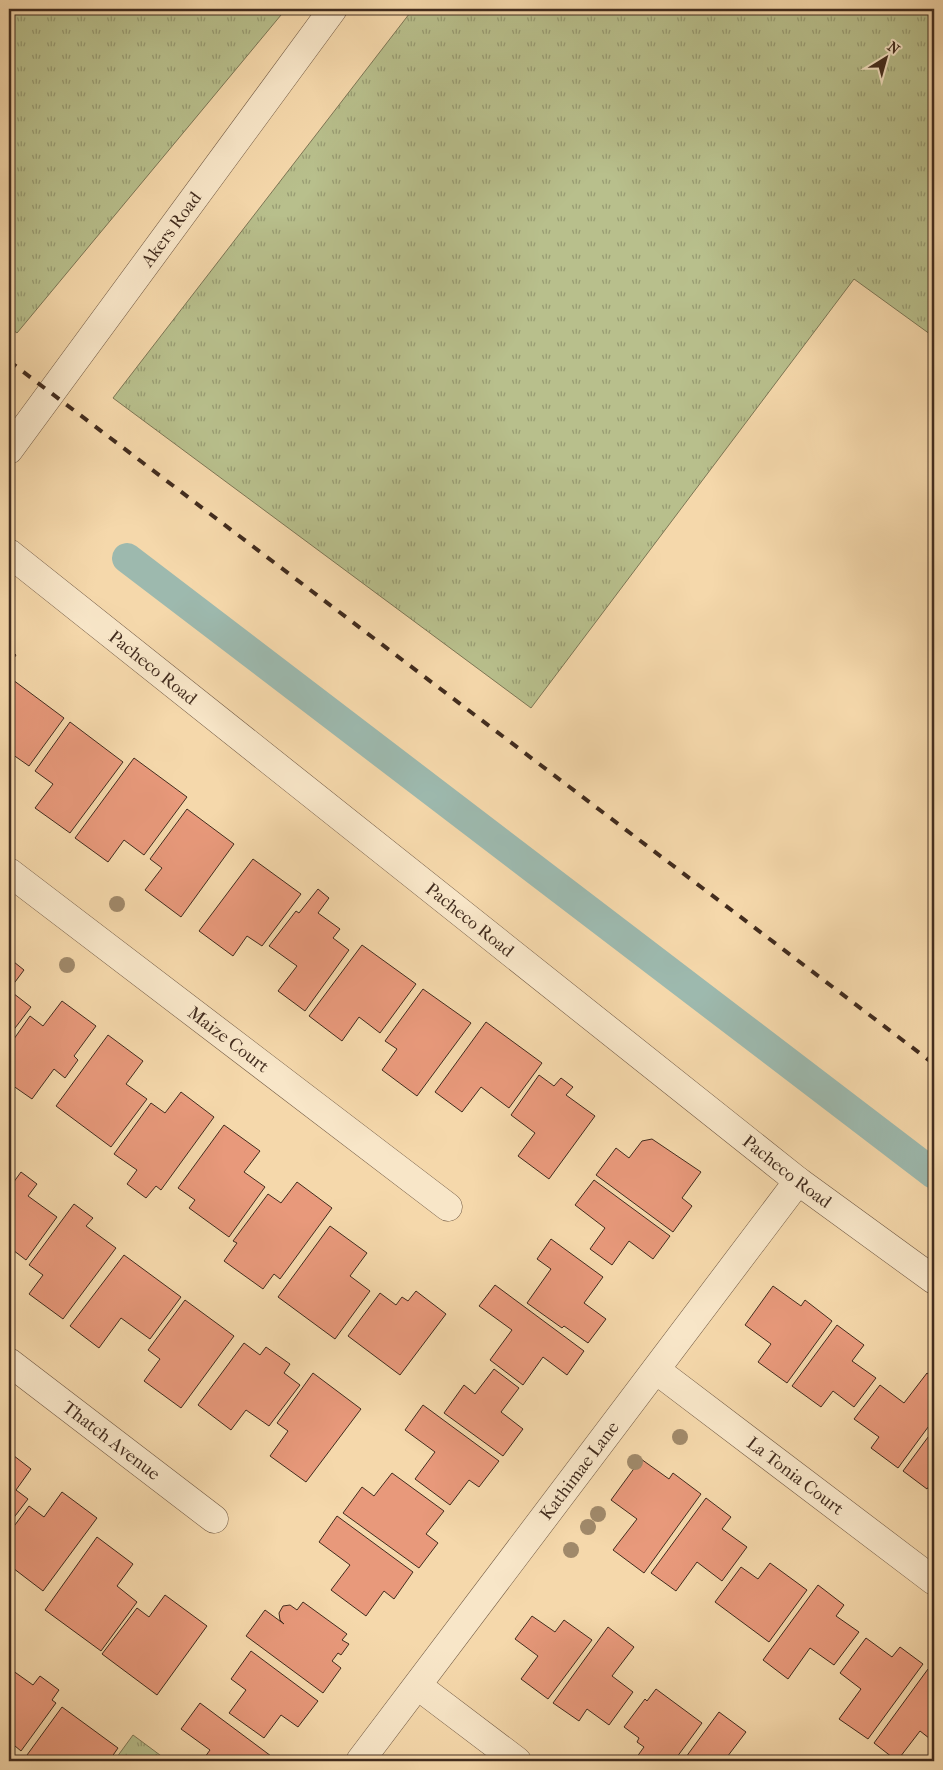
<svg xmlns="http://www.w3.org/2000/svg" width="943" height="1770" font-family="'IM FELL French Canon',serif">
  <defs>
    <pattern id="grass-tufts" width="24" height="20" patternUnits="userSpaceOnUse" patternTransform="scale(1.25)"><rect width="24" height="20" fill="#b8bf8c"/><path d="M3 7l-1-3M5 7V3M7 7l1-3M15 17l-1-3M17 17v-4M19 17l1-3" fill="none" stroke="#979b72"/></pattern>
  </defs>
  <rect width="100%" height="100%" fill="#f5d8ab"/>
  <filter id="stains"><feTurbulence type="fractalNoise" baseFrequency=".004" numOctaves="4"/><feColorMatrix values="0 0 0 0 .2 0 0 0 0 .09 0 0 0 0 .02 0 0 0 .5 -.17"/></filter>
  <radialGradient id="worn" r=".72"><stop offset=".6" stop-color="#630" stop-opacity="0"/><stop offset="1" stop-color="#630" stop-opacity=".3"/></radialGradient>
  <path fill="url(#grass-tufts)" stroke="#7d7655" d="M9,9h277l-269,324 -8,-6z
    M413,9h521v328l-80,-58 -323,429 -418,-310z
    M133,1735l35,26h-54z"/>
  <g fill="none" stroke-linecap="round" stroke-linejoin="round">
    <path stroke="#9db9ae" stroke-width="30" d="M127,558l807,616"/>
  </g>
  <path fill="#e8997b" stroke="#422c1e" d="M9,649l7,6 -7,11z
    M9,677l55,41 -35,48 -20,-14z
    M70,722l53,40 -53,71 -35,-25 18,-24 -18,-13z
    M134,758l53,39 -43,58 -20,-15 -16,22 -33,-24z
    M187,809l47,35 -53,73 -36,-27 17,-22 -12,-9z
    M253,859l48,35 -39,52 -15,-10 -14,20 -34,-25z
    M318,889l11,9 -11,15 22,16 -7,9 16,12 -44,61 -27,-20 19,-25 -28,-20 27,-35 3,2z
    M362,945l54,39 -36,49 -21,-16 -17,24 -33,-25z
    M9,958l15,12 -15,20z
    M423,989l48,34 -54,73 -35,-26 15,-21 -12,-8z
    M9,990l22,17 -22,29z
    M62,1001l34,25 -22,30 4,4 -13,18 -11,-9 -22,30 -23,-16v-37l21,-30 13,10z
    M486,1022l56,41 -33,45 -28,-21 -19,25 -27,-20z
    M108,1035l35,26 -17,23 21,15 -36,48 -55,-41z
    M539,1075l15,11 7,-8 12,9 -7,8 29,21 -46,63 -31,-23 17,-23 -24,-18z
    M181,1092l33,25 -53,73 -5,-4 -10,12 -19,-14 10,-14 -23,-16 37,-51 14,10z
    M224,1125l36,26 -16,21 21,15 -36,50 -40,-29 6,-8 -17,-12z
    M652,1139l49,33 -19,26 10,8 -19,26 -77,-57 20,-27 13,10 13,-17z
    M21,1172l16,12 -9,12 29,21 -31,43 -17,-13v-67l4,3z
    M594,1180l76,56 -17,23 -24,-18 -17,24 -22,-16 15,-21 -30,-23z
    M297,1182l35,26 -52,71 -6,-5 -11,15 -39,-28 13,-18 -4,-2 35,-47 13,9z
    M74,1204l19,14 -7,8 30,22 -53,71 -34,-25 14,-19 -14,-10z
    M330,1226l37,27 -17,23 20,15 -35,48 -57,-42z
    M551,1239l52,38 -19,26 22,16 -18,24 -24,-17 -2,2 -35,-25 24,-34 -14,-10z
    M124,1255l57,42 -31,42 -29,-21 -22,30 -29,-22z
    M495,1285l89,66 -17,24 -24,-18 -20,28 -33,-25 22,-30 -33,-24z
    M773,1286l28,20 4,-6 27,21 -45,62 -29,-21 13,-18 -26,-19z
    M416,1291l30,23 -46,61 -52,-39 32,-43 16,12 6,-8 6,4z
    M185,1300l49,36 -53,72 -37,-27 16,-22 -12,-9z
    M837,1325l27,20 -12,16 24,17 -22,29 -21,-16 -12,16 -29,-21z
    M244,1343l16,12 6,-8 24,17 -6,9 16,12 -31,41 -23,-16 -15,20 -33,-25z
    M494,1369l25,19 -18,24 22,17 -20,27 -59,-43 20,-28 11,9z
    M313,1373l48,36 -55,73 -36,-26 18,-25 -11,-8z
    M927,1373l7,5v41l-36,49 -27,-20 8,-11 -25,-18 26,-34 24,18z
    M423,1405l76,56 -20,26 -10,-7 -19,25 -35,-26 20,-27 -30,-22z
    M934,1429v50l-7,10 -24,-18z
    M9,1452l22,17 -15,21 12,9 -19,25z
    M641,1459l28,20 4,-6 28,21 -57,79 -31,-23 24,-31 -26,-19z
    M392,1473l52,38 -18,23 12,9 -19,25 -76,-55 19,-26 12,9z
    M62,1492l35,26 -54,73 -34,-26v-32l20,-27 15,11z
    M706,1498l25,19 -9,12 25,18 -25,34 -25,-19 -21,29 -25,-18z
    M337,1516l76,56 -19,27 -10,-8 -18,25 -35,-26 19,-25 -31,-23z
    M97,1537l36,27 -16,22 20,16 -36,49 -56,-41z
    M770,1563l37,27 -38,52 -54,-40 26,-35 17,12z
    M818,1585l26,20 -8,11 23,16 -25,33 -24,-17 -22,31 -25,-19z
    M165,1595l42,31 -50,69 -55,-41 35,-46 12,9z
    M303,1602l44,32 -5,6 7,4 -8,11 -3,-2 -6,8 9,7 -18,25 -77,-57 19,-26 19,14 -4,-4 -1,-7 4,-7 7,-1 7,5z
    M532,1616l23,16 9,-12 28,20 -44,59 -27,-20 17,-23 -23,-17z
    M608,1627l26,20 -22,29 21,16 -24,33 -22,-16 -8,12 -26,-18z
    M866,1638l26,19 8,-10 23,17 -55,75 -29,-20 22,-30 -21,-16z
    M251,1651l67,50 -20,26 -17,-12 -17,23 -35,-25 17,-23 -15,-11z
    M9,1668l24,17 7,-9 19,14 -7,10 4,3 -35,48 -12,-10z
    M928,1669l6,5v68l-14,-11 -23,30 -23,-18z
    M656,1689l46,34 -28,38h-40l10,-14 -7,-5 2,-4 -15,-11 21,-28 2,2z
    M200,1703l75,56 -1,2h-72l8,-11 -29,-21z
    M62,1707l56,41 -9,13h-73l-9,-6z
    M719,1712l27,20 -22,29h-41z"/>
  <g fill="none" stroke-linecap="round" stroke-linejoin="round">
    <defs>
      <g id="minor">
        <path id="s1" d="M9,872l439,335"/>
        <path id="s2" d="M9,1362l205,157"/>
        <path id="s3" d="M656,1370l278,211"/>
        <path d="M418,1686l99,75"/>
        <path id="s4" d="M360,1761l438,-580"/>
      </g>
      <g id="tertiary">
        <path id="s5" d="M9,450l324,-441"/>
        <path id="s6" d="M9,553l789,628 136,99"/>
      </g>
    </defs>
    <use href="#minor" stroke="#6f5741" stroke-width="29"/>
    <use href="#tertiary" stroke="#6f5741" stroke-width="29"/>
    <use href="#minor" stroke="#f8e6c8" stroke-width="28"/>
    <use href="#tertiary" stroke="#f8e6c8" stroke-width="28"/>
    <path stroke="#422c1e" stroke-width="4" stroke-dasharray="9 9" stroke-linecap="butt" d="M9,361l925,703"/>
  </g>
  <g fill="#a0896a">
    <circle cx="117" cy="904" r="8"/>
    <circle cx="67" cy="965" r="8"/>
    <circle cx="680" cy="1437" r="8"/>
    <circle cx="635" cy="1462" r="8"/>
    <circle cx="598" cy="1514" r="8"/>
    <circle cx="588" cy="1527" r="8"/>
    <circle cx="571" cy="1550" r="8"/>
  </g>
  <g text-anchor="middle" stroke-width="4" stroke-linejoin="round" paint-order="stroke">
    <g font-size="18" fill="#422c1e" stroke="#f8e6c8">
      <text dy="6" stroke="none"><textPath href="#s5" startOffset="274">Akers Road</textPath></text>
      <text dy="6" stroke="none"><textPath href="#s6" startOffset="184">Pacheco Road</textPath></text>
      <text dy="6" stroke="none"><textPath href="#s6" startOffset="589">Pacheco Road</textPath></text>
      <text dy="6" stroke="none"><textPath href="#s1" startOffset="276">Maize Court</textPath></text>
      <text dy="6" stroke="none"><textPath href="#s6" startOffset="994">Pacheco Road</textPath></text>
      <text dy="6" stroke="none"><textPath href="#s2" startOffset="129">Thatch Avenue</textPath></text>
      <text dy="6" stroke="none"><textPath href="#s4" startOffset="364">Kathimae Lane</textPath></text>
      <text dy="6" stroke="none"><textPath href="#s3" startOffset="175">La Tonia Court</textPath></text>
    </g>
  </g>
  <rect width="943" height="1770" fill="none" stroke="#f5d8ab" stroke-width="30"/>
  <rect x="10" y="10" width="923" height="1750" fill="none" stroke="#422c1e" stroke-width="2.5"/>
  <rect x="15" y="15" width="913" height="1740" fill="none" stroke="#422c1e"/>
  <g transform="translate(886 58) rotate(37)" stroke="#f8e6c8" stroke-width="4" paint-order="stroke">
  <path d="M0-4L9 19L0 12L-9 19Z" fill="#422c1e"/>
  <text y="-8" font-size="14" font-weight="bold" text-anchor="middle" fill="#422c1e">N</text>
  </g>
  <rect width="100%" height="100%" filter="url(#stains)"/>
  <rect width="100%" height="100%" fill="url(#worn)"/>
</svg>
